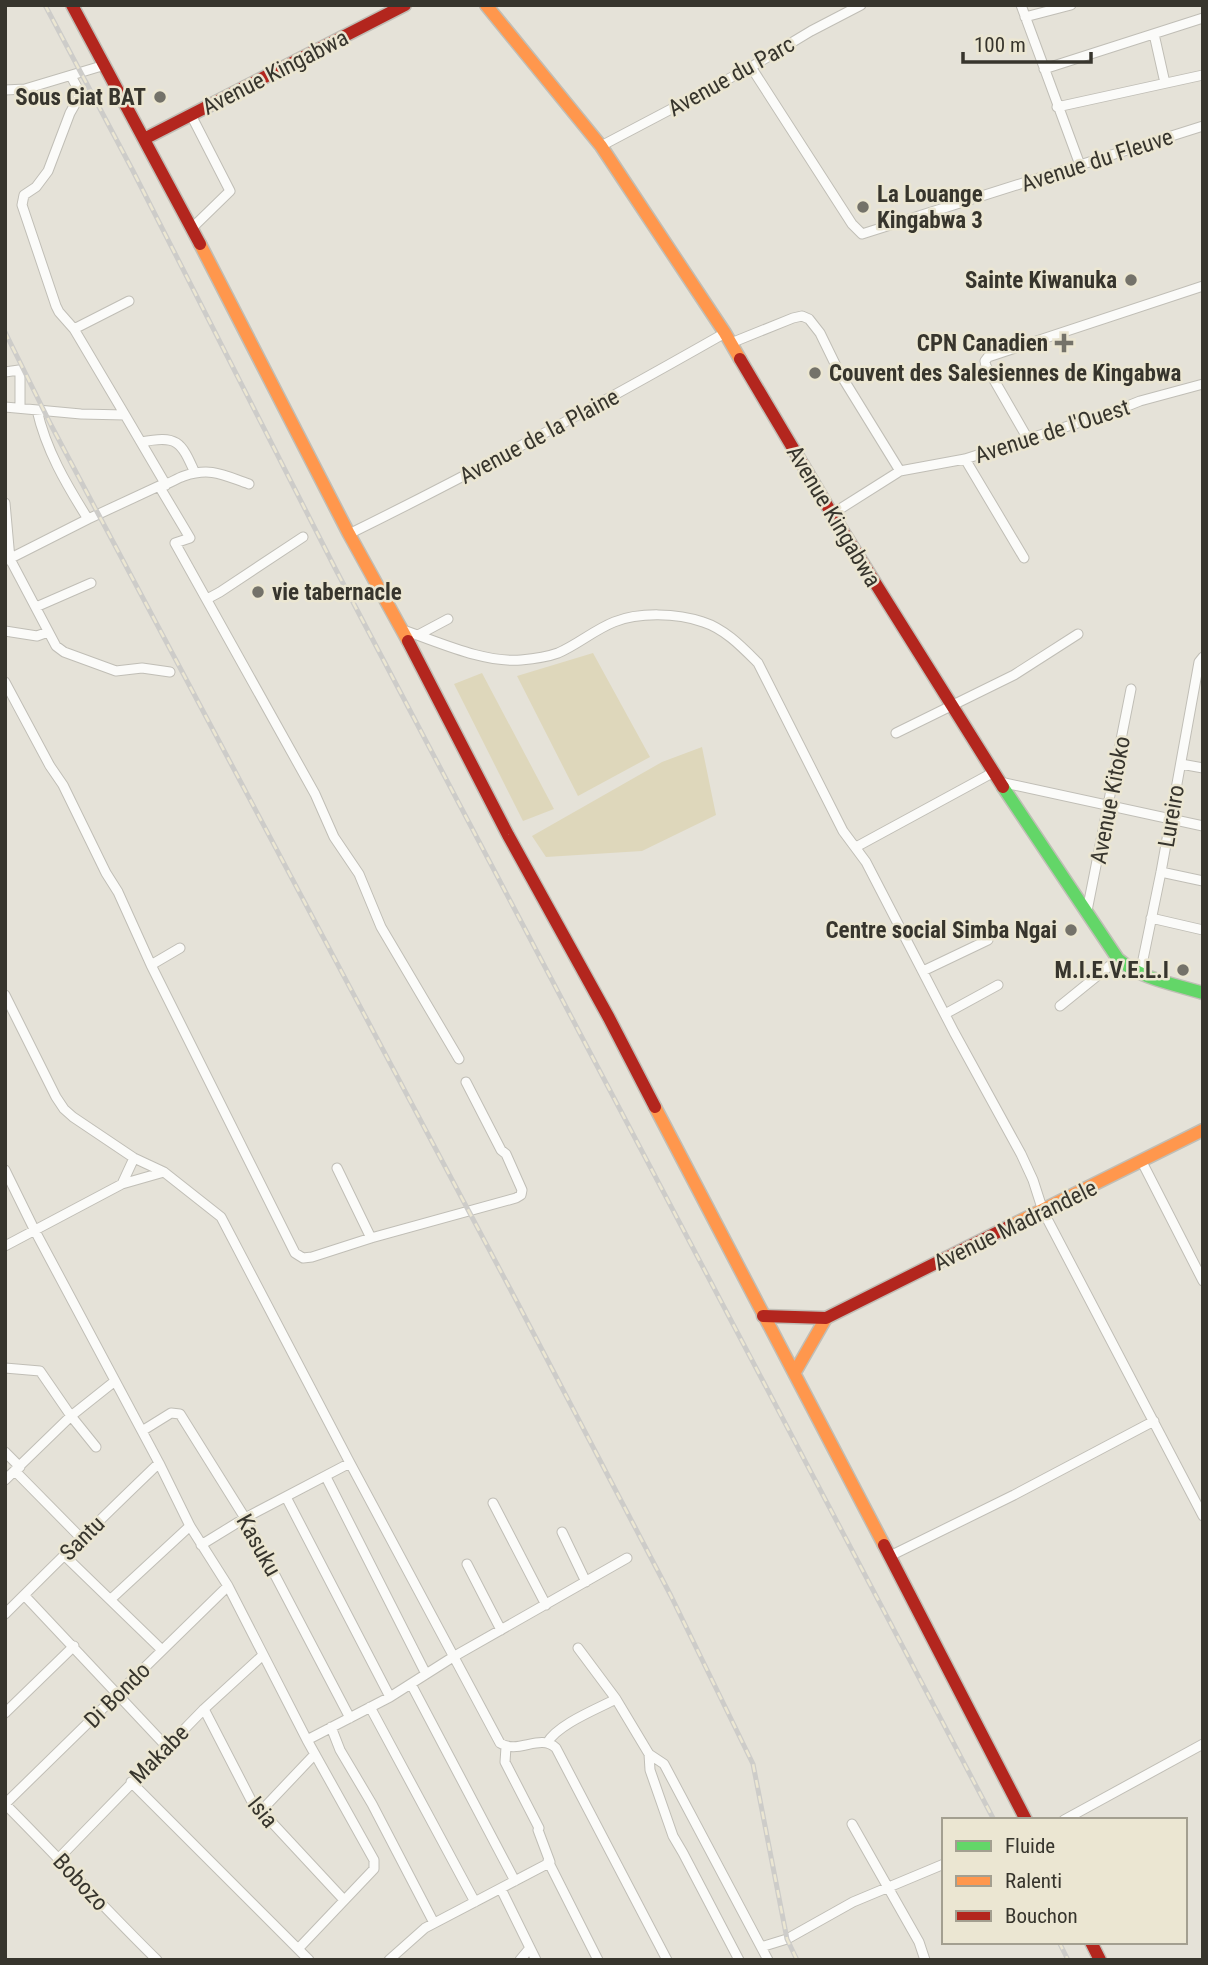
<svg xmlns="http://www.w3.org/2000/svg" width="1208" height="1965" font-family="'Roboto Condensed',sans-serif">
  <rect width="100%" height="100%" fill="#e5e2d8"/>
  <path fill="#ded7bb" d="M593,653l57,104 -72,39 -61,-120z
    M482,673l72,136 -31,12 -69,-137z
    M702,747l14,68 -74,36 -96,6 -14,-21 130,-74z"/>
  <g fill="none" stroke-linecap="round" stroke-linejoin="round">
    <defs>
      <path id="street" d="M1021,5l59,160
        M1025,17l46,-12
        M1154,34l11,49
        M751,67l101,157 10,10 341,-108
        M1044,69l159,-51
        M71,76l7,13v10l-8,14 -22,58 -12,16 -12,8 -2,10 34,101 3,6 15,17
        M5,90l20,-1 80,-24
        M1057,107l146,-32
        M191,115l39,76 -38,37
        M601,146l150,-79 60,-36 50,-26
        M731,343l62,-25 9,-2 7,3 11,14 19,39 61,99
        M5,372l14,-2 1,2v35
        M5,407l76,7 44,1 41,70
        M37,410c9,40 29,74 51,109
        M125,415l-51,-86 55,-28
        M1028,439l-42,-73 -1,-5 3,-4 215,-71
        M141,442c36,-7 40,-1 54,31
        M965,459l59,99
        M159,486l31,52 -15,5 140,251 19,43 25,37 22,53 78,132
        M5,503l5,56 46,87 8,6 52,19 26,-3 28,4
        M832,514l68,-43 65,-12 150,-48 25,-10 63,-17
        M349,534c128,-63 253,-131 376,-201
        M7,560l81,-41 71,-33c9,-1 16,-7 25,-10 27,-9 39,-1 65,8
        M207,599l13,-7 83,-55
        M36,607l55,-24
        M403,630c36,12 80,33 118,30 11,-1 26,-3 37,-7 19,-8 36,-23 56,-31 25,-10 63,-9 89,0 22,7 39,25 55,41l85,168 23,31 88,170 67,122 12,26 10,31 160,305
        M5,631l32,5 11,-4
        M418,635l30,-16
        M5,682l45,84 13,19 43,88 12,19 33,73 29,-17
        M896,733l118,-58 64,-41
        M1181,764l22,4
        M1000,782l203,44
        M856,847l138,-75
        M1161,872l42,9
        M1087,911l44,-222
        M1151,918l52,12
        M151,965l144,288 8,5 9,-1 59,-19 145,-40 5,-3 1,-5 -16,-36 -5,-4 -35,-68
        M923,971l65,-31
        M1140,974l21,-102 38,-210 4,-5
        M5,995l51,102 8,12 9,8 61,41 30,14 57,45 129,246 150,280c18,12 40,-10 56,5l111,212
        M1060,1006l58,-47
        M945,1014l53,-29
        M1142,1162l61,119
        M337,1168l34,70
        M5,1170l29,59 125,234 31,63 38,60 79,154 67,120v9l-76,80
        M122,1184l12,-26
        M5,1246l117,-62 42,-12
        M5,1368l35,3 31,45 25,31
        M142,1431l29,-18 9,1 65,104 105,200
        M5,1452l15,15
        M15,1471l66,67
        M326,1477l100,197
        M5,1480l66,-64 44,-35
        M286,1497l104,200
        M493,1503l53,102
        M562,1532l24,50
        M201,1545l44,-27 105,-55
        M65,1556l97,94
        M890,1556l124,-61 140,-74
        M467,1564l34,66
        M24,1595l142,151
        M111,1599l79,-73
        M5,1614c51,-51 102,-101 154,-151
        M578,1648l38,51
        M411,1684l104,197
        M370,1707l105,195
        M204,1709l47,91 93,100
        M5,1713l69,-67
        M331,1727l9,23 32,54 62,119
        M307,1740l83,-43 63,-40 174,-99
        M547,1743c11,-19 50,-34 69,-44l33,55 15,10 104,196
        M506,1747l-1,15 34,66 -1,2 12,32
        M649,1754l1,16 23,66 10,17 56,107
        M131,1782l178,178
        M260,1812l55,-58
        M1064,1820l139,-76
        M852,1824l67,118 6,18
        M59,1858l145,-149 59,-54
        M501,1889l35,71
        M761,1947l26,-8 66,-37 91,-38
        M157,1960c-52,-51 -100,-104 -152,-156l223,-218
        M389,1960l36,-32 124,-65 -1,-2 50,99
        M520,1960l10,-12"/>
      <path id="fast" d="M1003,787l115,172c23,20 56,25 85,34"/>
      <path id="slow" d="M486,5l115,141 124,187 15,26
        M200,244l149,290 59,107
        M655,1107l229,438
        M1010,1226l193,-96
        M795,1372l31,-54"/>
      <path id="jam" d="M72,5l128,239
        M144,139l261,-134
        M740,359l92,155 171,273
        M408,641l100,194 101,183 46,89
        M763,1316l63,2 184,-92
        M884,1545l142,275
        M1091,1942l9,18"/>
    </defs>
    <use href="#street" stroke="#c0beb6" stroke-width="11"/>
    <use href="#fast" stroke="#c0beb6" stroke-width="15"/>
    <use href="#slow" stroke="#c0beb6" stroke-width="15"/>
    <use href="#jam" stroke="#c0beb6" stroke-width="15"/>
    <use href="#street" stroke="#fbfbf9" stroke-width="9"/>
    <use href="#fast" stroke="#63d668" stroke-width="12"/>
    <use href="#slow" stroke="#ff974d" stroke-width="12"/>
    <use href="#jam" stroke="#b3261e" stroke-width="12"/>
    <defs>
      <path id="rail" d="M45,5l88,166 202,397 659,1252
        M5,332l46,93 465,875 155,296 82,168 34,175 10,21
        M1059,1942l9,18"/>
    </defs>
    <use href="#rail" stroke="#cdccc9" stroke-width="5"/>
    <use href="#rail" stroke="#ebe6d2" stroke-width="2.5" stroke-dasharray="8" stroke-linecap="butt"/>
  </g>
  <g fill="#747269" stroke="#ebe6d2" stroke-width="2.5">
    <circle cx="160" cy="97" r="7"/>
    <circle cx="863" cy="207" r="7"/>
    <circle cx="1131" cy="280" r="7"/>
    <path d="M1060.5 332.5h7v7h7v7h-7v7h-7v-7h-7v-7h7z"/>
    <circle cx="815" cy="373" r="7"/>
    <circle cx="258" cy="592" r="7"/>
    <circle cx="1071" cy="930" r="7"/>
    <circle cx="1183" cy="970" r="7"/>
  </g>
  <g text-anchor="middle" stroke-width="5" stroke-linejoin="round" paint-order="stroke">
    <g font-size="23" fill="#37352d" stroke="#ebe6d2">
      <text transform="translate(275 72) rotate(-27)" y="8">Avenue Kingabwa</text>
      <text transform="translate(731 76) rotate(-29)" y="8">Avenue du Parc</text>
      <text transform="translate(1097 160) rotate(-18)" y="8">Avenue du Fleuve</text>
      <text transform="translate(1052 431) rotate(-18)" y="8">Avenue de l'Ouest</text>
      <text transform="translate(539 436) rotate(-28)" y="8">Avenue de la Plaine</text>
      <text transform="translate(834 516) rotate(59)" y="8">Avenue Kingabwa</text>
      <text transform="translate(1110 800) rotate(-79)" y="8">Avenue Kitoko</text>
      <text transform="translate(1171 816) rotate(-80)" y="8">Lureiro</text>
      <text transform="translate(1015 1225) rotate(-26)" y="8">Avenue Madrandele</text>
      <text transform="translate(82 1538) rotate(-45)" y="8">Santu</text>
      <text transform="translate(259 1545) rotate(61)" y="8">Kasuku</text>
      <text transform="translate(117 1695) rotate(-45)" y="8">Di Bondo</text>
      <text transform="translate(159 1754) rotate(-45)" y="8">Makabe</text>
      <text transform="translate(263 1812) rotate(51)" y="8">Isia</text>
      <text transform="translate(81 1882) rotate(47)" y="8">Bobozo</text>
    </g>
    <g font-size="23" font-weight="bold" fill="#37352d" stroke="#ebe6d2" text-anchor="end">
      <text x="146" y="105">Sous Ciat BAT</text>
      <text x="877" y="202" text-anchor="start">La Louange<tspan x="877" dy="26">Kingabwa 3</tspan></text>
      <text x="1117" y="288">Sainte Kiwanuka</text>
      <text x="1048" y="351">CPN Canadien</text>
      <text x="829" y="381" text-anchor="start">Couvent des Salesiennes de Kingabwa</text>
      <text x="272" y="600" text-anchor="start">vie tabernacle</text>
      <text x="1057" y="938">Centre social Simba Ngai</text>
      <text x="1169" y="978">M.I.E.V.E.L.I</text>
    </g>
  </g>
  <rect width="1208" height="1965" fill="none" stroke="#37352d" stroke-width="14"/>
  <rect x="942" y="1818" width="245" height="126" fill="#ebe6d2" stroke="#a39f90" stroke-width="2"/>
  <rect x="956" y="1841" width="35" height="10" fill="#63d668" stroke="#a39f90" stroke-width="2"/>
  <text x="1005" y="1853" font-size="21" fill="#37352d">Fluide</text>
  <rect x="956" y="1876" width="35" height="10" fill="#ff974d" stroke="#a39f90" stroke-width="2"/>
  <text x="1005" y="1888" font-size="21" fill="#37352d">Ralenti</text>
  <rect x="956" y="1911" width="35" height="10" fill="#b3261e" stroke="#a39f90" stroke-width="2"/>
  <text x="1005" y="1923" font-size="21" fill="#37352d">Bouchon</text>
  <path d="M963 52v10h128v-10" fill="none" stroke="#37352d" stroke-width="3.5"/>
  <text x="974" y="52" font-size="21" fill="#37352d" stroke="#ebe6d2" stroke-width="5" paint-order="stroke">100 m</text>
</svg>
